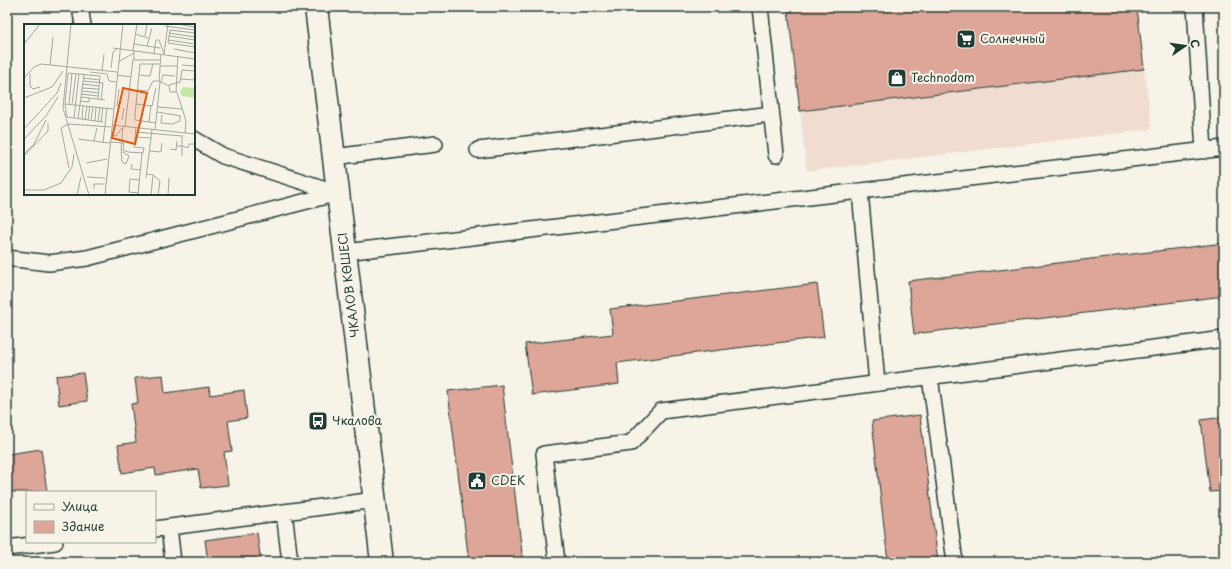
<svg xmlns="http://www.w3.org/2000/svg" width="1231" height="569" font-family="'Playpen Sans',sans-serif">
  <rect width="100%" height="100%" fill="#f7f3e8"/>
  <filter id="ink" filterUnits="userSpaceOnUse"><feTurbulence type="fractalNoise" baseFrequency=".025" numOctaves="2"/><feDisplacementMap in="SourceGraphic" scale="8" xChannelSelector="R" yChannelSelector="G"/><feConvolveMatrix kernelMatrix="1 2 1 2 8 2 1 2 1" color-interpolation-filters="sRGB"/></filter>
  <g filter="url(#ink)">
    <path fill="#f0dcd0" d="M1144,69l8,60 -345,42 -7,-60z"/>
    <path fill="#dea698" stroke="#1f3d34" d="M810,7h327l7,62 -344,42 -12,-101z
      M1224,243v53l-310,38 -6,-53z
      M817,284l7,53 -207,26 2,21 -87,11 -7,-51 88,-10 -3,-25z
      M83,373l4,28 -28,4 -3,-29z
      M163,375l2,18 44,-6 1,8 34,-5 3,28 -19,3 4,30 -8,1 4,33 -27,3 -3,-19 -42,6 -1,-7 -33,5 -4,-28 18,-3 -5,-38 7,-1 -3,-25z
      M502,385l21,177h-54l-21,-171z
      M920,415l18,147h-50l-16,-141z
      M1224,417v74l-14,1 -9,-72z
      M41,449l6,43h-40v-38z
      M257,533l4,29h-53l-3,-22z"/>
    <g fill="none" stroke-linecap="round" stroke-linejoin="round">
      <defs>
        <path id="lane" d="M80,7l3,18
          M760,7l16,148
          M1195,7l9,144
          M194,139l29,17 115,37
          M478,150l293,-36
          M334,157l101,-13
          M860,191l17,192
          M345,252l879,-104
          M7,258l42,5 38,-5 251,-65
          M930,377l25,185
          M284,512l6,50
          M169,527l4,35
          M155,529l220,-29
          M7,548l48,-6
          M557,562l-13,-108 87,-11 30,-32 563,-72"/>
        <path id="secondary" d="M316,7l66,555"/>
      </defs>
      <use href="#lane" stroke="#1f3d34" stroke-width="18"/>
      <use href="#secondary" stroke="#1f3d34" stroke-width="25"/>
      <use href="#lane" stroke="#f7f3e8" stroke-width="15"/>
      <use href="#secondary" stroke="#f7f3e8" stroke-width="22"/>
    </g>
  </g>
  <defs>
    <symbol id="supermarket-square" viewBox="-11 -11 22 22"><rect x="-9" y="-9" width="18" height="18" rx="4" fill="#1f3d34" stroke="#f7f3e8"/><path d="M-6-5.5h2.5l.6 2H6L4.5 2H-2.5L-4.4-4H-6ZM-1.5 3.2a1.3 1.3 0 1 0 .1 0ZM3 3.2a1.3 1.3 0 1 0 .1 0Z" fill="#fff"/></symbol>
    <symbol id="shop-square" viewBox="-11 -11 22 22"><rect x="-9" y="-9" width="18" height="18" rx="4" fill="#1f3d34" stroke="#f7f3e8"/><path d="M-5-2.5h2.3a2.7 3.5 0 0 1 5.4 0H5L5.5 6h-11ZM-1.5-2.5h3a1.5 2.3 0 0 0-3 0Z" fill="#fff"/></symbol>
    <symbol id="bus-square" viewBox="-11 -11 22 22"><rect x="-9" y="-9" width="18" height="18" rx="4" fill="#1f3d34" stroke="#f7f3e8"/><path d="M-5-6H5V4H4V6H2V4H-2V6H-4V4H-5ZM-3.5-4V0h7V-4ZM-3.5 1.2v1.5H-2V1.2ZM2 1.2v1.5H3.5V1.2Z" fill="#fff"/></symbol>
    <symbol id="civic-square" viewBox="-11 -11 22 22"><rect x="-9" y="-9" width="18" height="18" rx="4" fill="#1f3d34" stroke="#f7f3e8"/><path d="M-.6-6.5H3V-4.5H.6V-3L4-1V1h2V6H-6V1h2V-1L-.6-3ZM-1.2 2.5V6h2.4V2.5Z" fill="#fff"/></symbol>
  </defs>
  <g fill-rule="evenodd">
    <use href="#supermarket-square" x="955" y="28" width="22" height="22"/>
    <use href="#shop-square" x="886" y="67" width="22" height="22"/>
    <use href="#bus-square" x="307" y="410" width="22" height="22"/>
    <use href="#civic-square" x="466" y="470" width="22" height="22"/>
  </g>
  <g text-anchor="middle" stroke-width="4" stroke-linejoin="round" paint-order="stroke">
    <g font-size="12" fill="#1f3d34" stroke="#f7f3e8" text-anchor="start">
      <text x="980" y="43">Солнечный</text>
      <text x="911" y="82">Technodom</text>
      <text x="332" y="425">Чкалова</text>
      <text x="491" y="485">CDEK</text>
    </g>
    <g font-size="12" fill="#1f3d34" stroke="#f7f3e8">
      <text transform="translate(349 285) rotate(-97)" y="4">ЧКАЛОВ КӨШЕСІ</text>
    </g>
  </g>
  <g transform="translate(24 24)">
    <rect width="171" height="171" fill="#f7f3e8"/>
    <path d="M159,63l12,1v10l-13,-2 -2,-4z" fill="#c3eaa5"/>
    <path fill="none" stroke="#a1aaa0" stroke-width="1" d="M47,0l-8,84 26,87M154,0l17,3M141,2l30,4M145,9l26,4M171,9l-25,-3 -2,13 27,4M111,10l13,4M121,12l2,-12M145,12l26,4M144,16l27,4M0,20l16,-20M110,20l26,4M123,22l5,-18M89,24l82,11M150,25l21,4M109,26l4,-26M110,26v10h27M130,29l2,-13h3l5,14M137,30l-2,27 10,5 1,6h7l9,29 -1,12M140,30l4,-30M94,38l16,-9M26,41l3,-28M158,41l13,1M136,42h17M87,44l2,-16 4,-3M78,47l2,-17M66,48l17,2 2,7 7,1M6,50v12l3,3 7,-2M93,51l14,2M115,51l11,1 3,-12M0,54l10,-11 7,-3 76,8M59,54l17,2M157,55l13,1M59,57l20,2 -2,17M137,58l2,-7 12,1M58,60l17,2M145,61l11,-3 2,-12 13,1 -1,9M58,64l17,1M113,66l11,1 5,-10h6M58,67l17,2M152,68l2,-36M57,70l17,2M57,73l24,3M0,74l28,-11 11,-16M74,75l2,-23 -32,-3 -3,31 2,13 36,5M56,77l9,1v-4M41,80l48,5M45,80l3,-31M48,80l4,-30M112,80l16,2 4,-18M93,83l2,-18M134,83l24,2M133,88l24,4M138,91l-1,8 11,1 8,-3v-5M50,94l5,-44M54,95l6,-44M58,95l1,-14M61,96l2,-14M64,96l2,-14M67,96l2,-13M98,96l2,-12M71,97l1,-14M74,97l2,-14M77,98l2,-14M125,98l2,-17M132,99l-21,-3v-5l5,-51h20M88,101l83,9M101,103l8,-68M0,105l33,-36 4,-10M131,106l5,-48M111,108l47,4M87,111l5,1 6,-8M111,113l16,1M0,115l22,-23 12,-19M54,115l31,4M70,117l3,-13M85,118l15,1 -1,7 5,2 15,1 1,-5 -10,-1 2,-19M79,119l4,-35M153,122h5v-11M146,125l6,1 1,-9M125,127l12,1 1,-9M97,128l1,10 4,2 3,-8 -8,-5 2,-25M0,130l10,-10 12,-24M0,132l24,-25v-8M158,132v-10l6,2 1,-4h6M62,139l21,-4M108,140l-1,5 10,1M45,144l-8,-40 7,-4 43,3M123,150l6,1 -2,20M129,151l7,6 -2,14M63,153l18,1M122,154l6,-48M70,165v-5h11M0,166h20l17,-7 11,-16 2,-13M115,169l-10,-1 1,-13 10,1M53,171l4,-18M81,171l18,-171M114,171l4,-42M144,171l1,-17"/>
    <path fill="#e8590c" fill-opacity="0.15" stroke="#e8590c" stroke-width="2" d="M99,64l24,5 -12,51 -23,-6z"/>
    <rect width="171" height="171" fill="none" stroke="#1f3d34" stroke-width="2"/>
  </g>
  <rect width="1231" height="569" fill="none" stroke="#f7f3e8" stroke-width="24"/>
  <rect x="12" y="12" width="1207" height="545" fill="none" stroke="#1f3d34" stroke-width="1.5" filter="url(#ink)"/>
  <rect x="26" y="491" width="130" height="52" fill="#f7f3e8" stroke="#a1aaa0"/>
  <rect x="34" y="504" width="20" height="6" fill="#f7f3e8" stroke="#a1aaa0"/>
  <text x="62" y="511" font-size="12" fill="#1f3d34">Улица</text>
  <rect x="34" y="521" width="20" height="12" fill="#dea698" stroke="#a1aaa0"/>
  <text x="62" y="531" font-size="12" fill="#1f3d34">Здание</text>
  <g transform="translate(1185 46) rotate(77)" stroke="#f7f3e8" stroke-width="3" paint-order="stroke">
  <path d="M0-3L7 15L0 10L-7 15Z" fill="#1f3d34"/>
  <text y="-6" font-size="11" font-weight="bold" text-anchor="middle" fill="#1f3d34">С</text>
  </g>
</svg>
